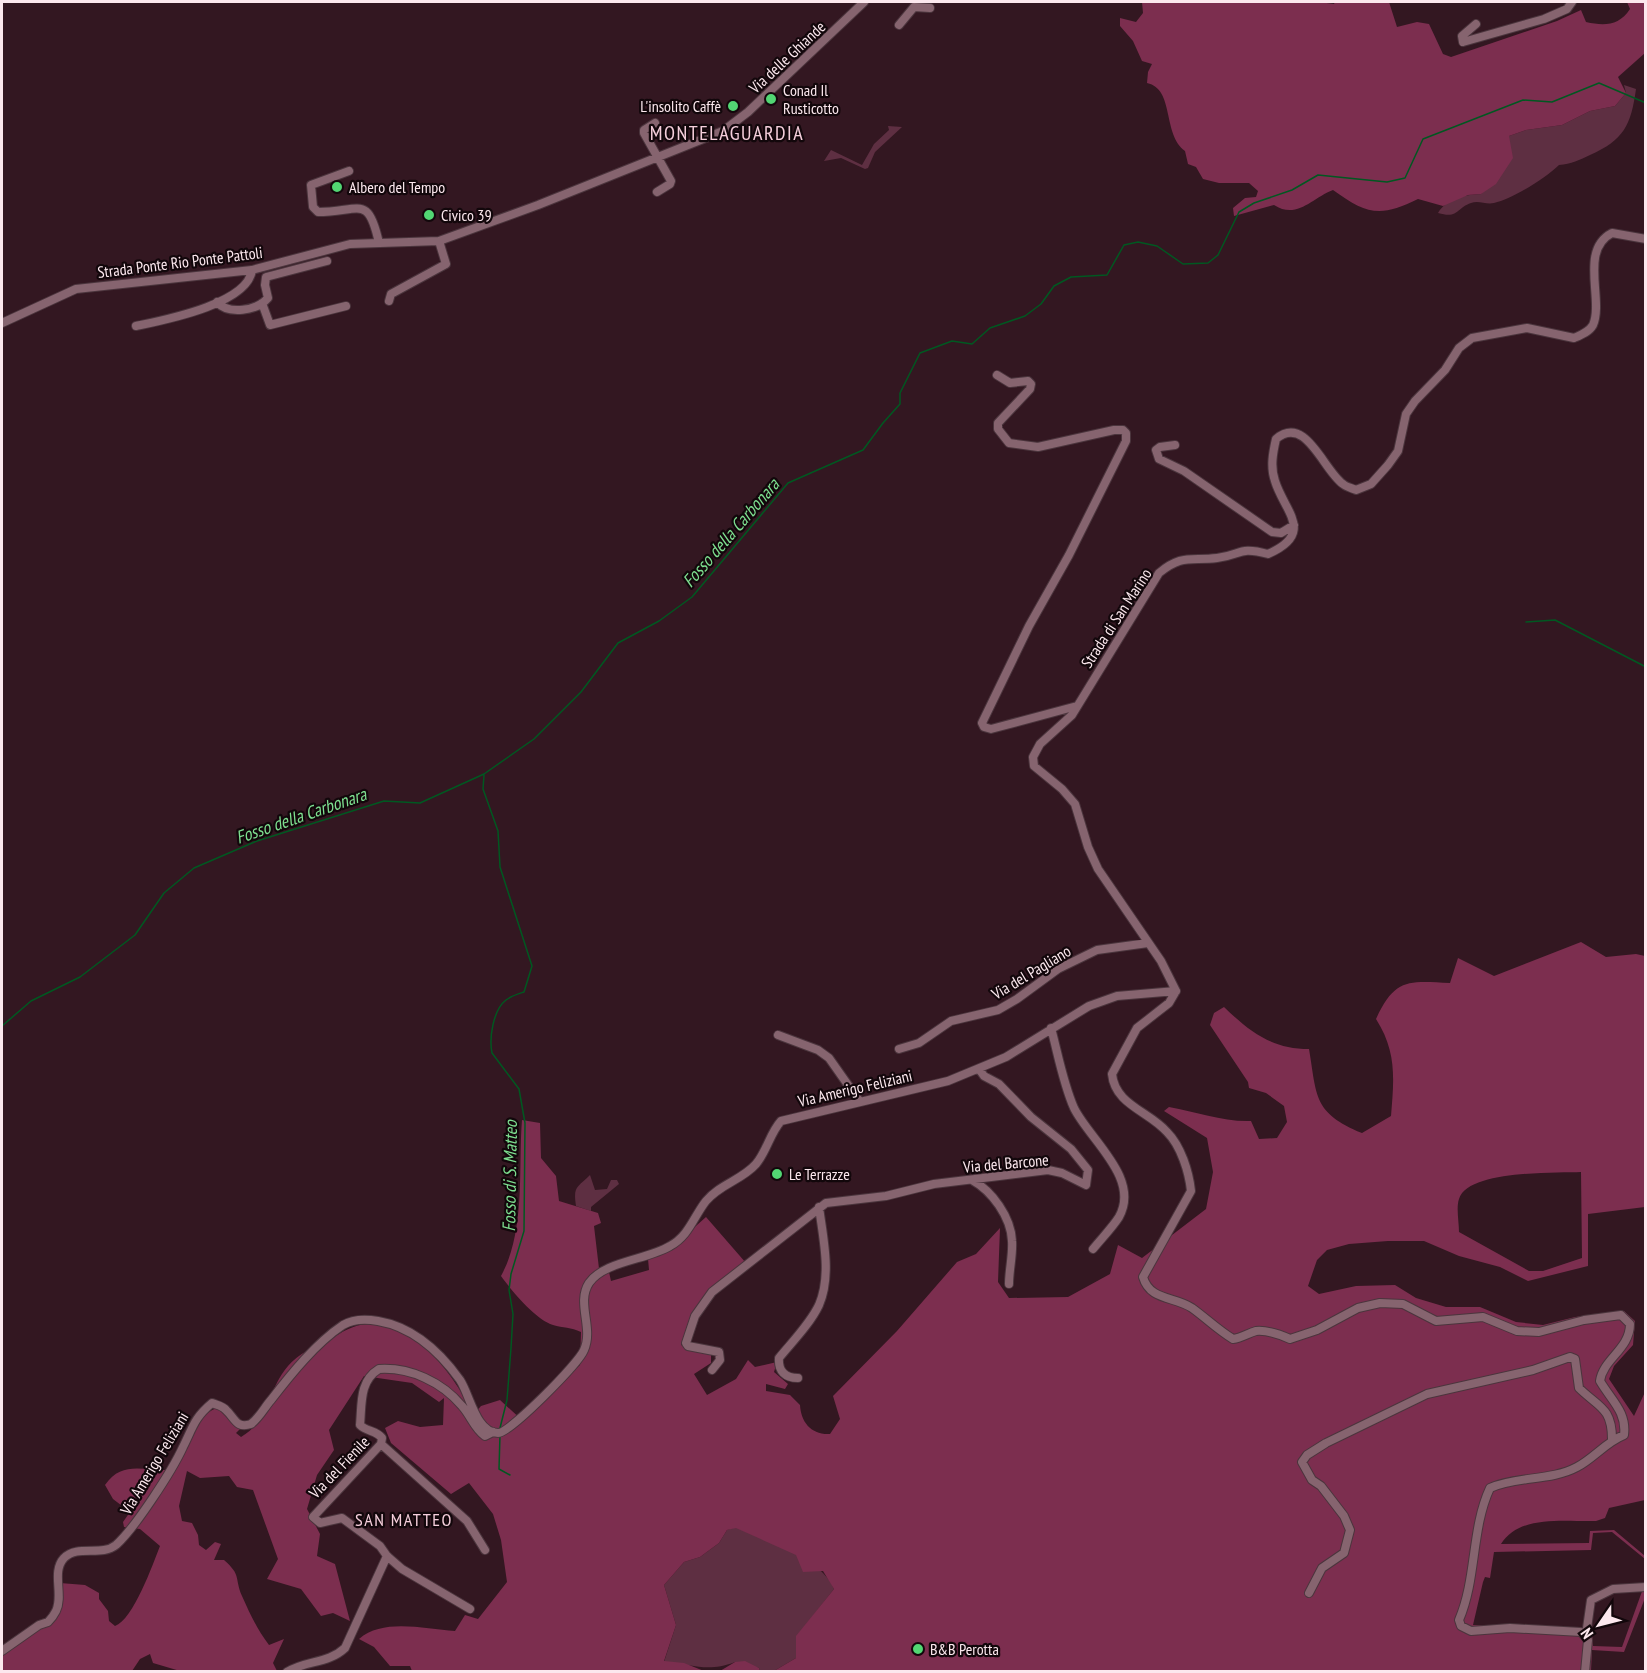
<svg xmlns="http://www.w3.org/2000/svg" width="1647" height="1673" font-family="'PT Sans Narrow',sans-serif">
  <rect width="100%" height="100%" fill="#331721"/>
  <path fill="#5e2f42" d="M1624,85l12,4c-5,36 -12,51 -46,66 -10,5 -19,9 -31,10 -13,13 -47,34 -65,38 -8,2 -15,-3 -23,0 -15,5 -12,16 -33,10 9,-15 26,-18 43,-19l28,-58 17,-6 36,-5 28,-14 25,-5 11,-13z
    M888,126l14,1 -27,25 -7,16 -3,1 -24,-11 -17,3 7,-11 31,15 12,-21 15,-14z
    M590,1175l5,15 12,-1 4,-9h6l2,4 -28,23v4l-15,-5c-3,-20 1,-18 14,-31z
    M736,1527c29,14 86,31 98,62l-37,47 -1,22 -22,13h-14l-1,-3 -24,-6c-29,11 -40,2 -71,0l12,-37 -12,-40 20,-23 16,-5 19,-14 8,-13z"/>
  <path fill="#7c2e4f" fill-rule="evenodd" d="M1142,2h177l15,2 1,-2h54l8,25 20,-5 12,2 14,30 8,3 106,-36 24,-11 5,12c18,4 33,4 44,-13l-3,-7h18v51l-27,24 8,16 -11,13 -25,5 -28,14 -36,5 -17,6 4,22 -17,26 -15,10 -13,1 -25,11 -25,-7c-38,19 -52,15 -85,-9 -21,8 -36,30 -59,15l-40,11 -1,-8 12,-10 11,-1 2,-6 -9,-8h-30l-16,-4 -7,-12 -8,-3 -3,-13c-23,-17 -10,-62 -38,-68l1,-11 4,-8 -10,-3 -9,-20 -13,-15v-8l16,4 7,-9z
    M1581,942l25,15 30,-3 9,2v251l-57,7v52l-60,15 -28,-14 -41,-11 -35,-15h-36l-39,3 -22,6 -10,10 -9,26 11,8 37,-8 39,-1 21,13 30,9h34l36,15 27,3 32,-8 49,-6 11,10 -2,24 -19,21 -5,13 25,37 11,-24v108l-36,8 -4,10 -9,3c-30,1 -76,-7 -95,23l88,-1 1,-12 24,-1 31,26v3l-33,-27 -19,1 -2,17 -97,2 -4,26 -5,-1 -2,5 -10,43 119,6 1,15 29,1 23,-64v15l-21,54 -32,-2 -1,21h-817l22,-13v-22l38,-47 -11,-18 -20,1 -7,-17 -60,-27 -9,2 -8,13 -19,14 -16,5 -20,23 12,40 -12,36 20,2 20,8h-292l-2,-5h-20l-16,-19 -15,-8c24,-21 65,-10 96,-8l10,-16 13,4 29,-37 -6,-42 -8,-26 -24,-31 -18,11 -60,-51 -6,-15 13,-7 22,6 23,-2 1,-27 -5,4 -27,-19 -48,-7 -35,54 5,20 -17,25 -10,34 13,25 -3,22 18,8 15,57 -17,-8 -12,3 -20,-27 -34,-10 11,-20 -25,-69 -16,-3 -8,-11 -29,2 -13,-7 -8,35 3,15 10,2 6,12 1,10 7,5 9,-8 6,2 -7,16h10c18,16 10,17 18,36 8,18 15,33 27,49l15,-6 -11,24 4,8h-97l-27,-8 -3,-9 -10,5 -8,12 -130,1v-16l58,-43v-30l25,2 14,8v6l9,12 1,10 6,5c18,-6 38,-62 45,-80l-20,-17 -16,-2 -1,-5 7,-10 -17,-13 -8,-14c17,-25 38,-14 66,-15 11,-20 22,-54 46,-62l23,21 -4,4 5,4c31,-19 25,-45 47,-71 10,-12 27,-20 42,-27 11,-6 24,-15 38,-15 50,-1 85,51 106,90l7,-8 19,-6 23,21 26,-30 31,-26 1,-33c-10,-5 -18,-4 -28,-7 -18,-6 -41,-34 -52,-49 25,-46 17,-106 21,-156l18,3 1,35 15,18 3,25 39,12 3,10 -7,3 6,51 9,-5 2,9 38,-11 -1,-11 21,-9 37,-33 40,46c-39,21 -46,44 -65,82l30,10v8l-17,11 13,21 29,-16 12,-19 7,7 22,-5 -3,10 14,12 -3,5 -19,-5v7l24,4 10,10c1,17 11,30 30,29l10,-15 -7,-23 64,-65 60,-69 19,-8 24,-26 -2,54 11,16 59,-1 42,-23 8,-29 24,13 64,-49 7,-37 -6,-34 -43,-27 5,-4c28,5 54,15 82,14l8,18 18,-1 10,-16 -3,-16 -18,-13 -17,-5 -1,-6 -38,-57 4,-12 10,-6c26,25 48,42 85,42 8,47 4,64 53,84l29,-17c3,-37 6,-64 -15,-97 19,-41 32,-38 74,-36l8,-25 36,18zM1581,1172l1,86 -39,13h-14l-70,-39c0,-10 -3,-24 0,-33 9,-29 96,-26 122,-27z
    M745,1661l14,7 1,3h-40l15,-9z"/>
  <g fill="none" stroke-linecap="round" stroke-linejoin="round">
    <path stroke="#005821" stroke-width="1.5" d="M1526,622l29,-2 91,47
      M484,775l-1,14 15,42 2,36 32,99 -8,26c-6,2 -13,4 -18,8 -13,10 -17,38 -14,53l27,36 6,34 -1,108 -13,43 -2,16 4,24 -2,34 -4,52 -7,28
      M2,1026l29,-25 49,-24 55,-42 29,-42 30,-25 63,-27 127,-40 36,2 64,-29 50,-35 47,-47 37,-49 41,-22 33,-24 96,-114 75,-33 20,-27 17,-19v-11l20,-40 32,-12 20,3 18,-16 35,-12 16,-12 13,-18 17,-9 36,-2 17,-30 14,-3 19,4 26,18 25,-1 10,-8 21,-43 15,-9 38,-13 26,-15 69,7 18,-4 18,-39 100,-39 29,2 47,-19 47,20
      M500,1435l-1,34 11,6"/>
    <defs>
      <path id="minor" d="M1476,24l-14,12 1,6 81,-23 23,-10 5,-7
        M899,25l15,-18 16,1
        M655,123l-11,7v3l27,48 -1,3 -13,8
        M349,171l-38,14 2,22 5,5c42,0 50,-19 61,31
        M389,301l2,-7 55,-30 -7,-23
        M217,302c11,13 40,9 51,-4l-3,-13 1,-8 61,-16
        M262,303l8,22 76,-19
        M2,323l74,-34 176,-19 98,-26 89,-3 99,-36 185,-74 25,-19 116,-110
        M136,326c28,-6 112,-22 116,-56
        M997,375l13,8 18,-2 3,3 -1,5 -32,34v6l11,14 29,4 76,-17h9l3,3v8l-57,114 -40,71 -47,97 2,4 7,2 86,-23
        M1175,445l-15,2 -4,3 3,9 25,12 88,61 9,1 13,-8
        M1176,991l-7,12 -32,25 -25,46c3,31 37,37 55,58 14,14 22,40 24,59l-48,86c7,24 31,19 49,31 14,10 26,22 41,31 9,-1 15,-6 23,-8 12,-1 23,3 34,8l27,-9 41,-22 22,-5 23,1 33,17 47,-4 34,14 22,1 45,-12 37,-5 9,9c0,25 -27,35 -30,57 11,19 27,31 24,54 -18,7 -30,23 -47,32 -26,14 -60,9 -87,21 -19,41 -13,90 -31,132l2,6 10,5 39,-3 71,4 7,8 -3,32
        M1176,991l-15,-30 -63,-92 -10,-22 -13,-43 -13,-15 -28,-23 -1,-9 7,-13 32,-29 87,-142c23,-19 31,-12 58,-15 25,-3 21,-12 51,-4 48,-21 16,-43 7,-73 -5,-14 -2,-29 1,-42 30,-25 47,31 67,45 3,3 9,4 13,6l15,-6 17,-19 10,-14 8,-37 9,-13 30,-31 14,-22 13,-10 55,-10 47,10c7,-3 15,-6 19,-13 11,-25 -14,-75 19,-92l34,6
        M1051,1028c7,26 12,55 23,80 15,31 67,70 45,109 -7,11 -18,22 -26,32
        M778,1035l40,15 11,8 31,44
        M899,1049l20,-6 32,-22 47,-11 19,-11 41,-30 39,-19 51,-7
        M972,1180c20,11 39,37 40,61 1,14 -3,29 -3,43
        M712,1370l8,-10 -1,-8 -31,-6 -2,-3 9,-27 17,-24 114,-89 60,-7 48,-12 114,-14 14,3 24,12 2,-15 -17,-21 -40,-32 -32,-33 -15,-8 -5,-7
        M798,1378c-13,0 -20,-7 -19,-20 13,-16 31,-34 40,-53 13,-30 4,-67 0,-98
        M381,1444l86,77 18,29
        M1309,1593l13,-25 22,-15 6,-23 -6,-14 -23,-30 -9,-6 -10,-18 5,-7 19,-12 101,-49 106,-24 37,-13 5,2 4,29c19,19 33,19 33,51
        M470,1609l-68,-40 -15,-13 -7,-10 -38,-28 -22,5 -7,-6 68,-73 1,-6c-6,-8 -15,-6 -22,-13 2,-21 -1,-44 19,-56 31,-2 63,13 83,37 9,10 12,22 23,30l8,-4
        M1586,1635l5,-35 22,-11 33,-2
        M2,1651l37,-26 9,-3c3,-3 6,-7 8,-11 8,-16 -5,-39 8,-53 14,-14 37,-1 52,-13 19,-17 56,-74 67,-98 10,-20 11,-29 29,-44 5,2 11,3 14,7 9,8 10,19 25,14 9,-7 13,-16 20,-24 20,-26 45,-57 72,-75 10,-6 24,-6 35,-4 35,6 62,31 82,59 10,15 16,53 38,53 12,0 81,-70 86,-83 10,-22 -8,-47 5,-67 15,-22 58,-23 81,-37 19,-10 24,-30 36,-45 14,-17 36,-21 50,-37 11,-13 14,-31 25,-43l167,-40 58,-24 83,-51 28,-10 59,-5
        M287,1672c19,-12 41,-8 58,-24l42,-92"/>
    </defs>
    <use href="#minor" stroke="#4b353d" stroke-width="10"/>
    <use href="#minor" stroke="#86646f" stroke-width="8"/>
  </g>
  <g fill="#52d673" stroke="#12070b" stroke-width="2">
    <circle cx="771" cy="99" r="6"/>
    <circle cx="733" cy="106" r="6"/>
    <circle cx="337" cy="187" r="6"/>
    <circle cx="429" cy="215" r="6"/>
    <circle cx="777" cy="1174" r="6"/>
    <circle cx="918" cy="1649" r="6"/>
  </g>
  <g text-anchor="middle" stroke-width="4.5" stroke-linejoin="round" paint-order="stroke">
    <g font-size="16" fill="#fce8ee" stroke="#12070b">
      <text transform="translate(787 57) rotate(-43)" y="6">Via delle Ghiande</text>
      <text transform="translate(180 262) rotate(-7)" y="6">Strada Ponte Rio Ponte Pattoli</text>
      <text transform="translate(1116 618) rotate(-57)" y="6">Strada di San Marino</text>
      <text transform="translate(1031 972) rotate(-31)" y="6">Via del Pagliano</text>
      <text transform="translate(855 1088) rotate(-13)" y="6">Via Amerigo Feliziani</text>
      <text transform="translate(1006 1163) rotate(-5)" y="6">Via del Barcone</text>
      <text transform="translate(154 1463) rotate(-59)" y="6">Via Amerigo Feliziani</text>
      <text transform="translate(339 1467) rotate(-46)" y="6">Via del Fienile</text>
    </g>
    <g font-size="16" fill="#fce8ee" stroke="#12070b" text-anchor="start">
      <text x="783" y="96">Conad Il<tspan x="783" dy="18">Rusticotto</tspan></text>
      <text x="721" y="112" text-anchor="end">L'insolito Caffè</text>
      <text x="349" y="193">Albero del Tempo</text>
      <text x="441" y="221">Civico 39</text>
      <text x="789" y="1180">Le Terrazze</text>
      <text x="930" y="1655">B&amp;B Perotta</text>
    </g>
    <g font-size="18" font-style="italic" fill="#7ee090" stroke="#12070b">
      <text transform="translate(731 533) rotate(-49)" y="6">Fosso della Carbonara</text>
      <text transform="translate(301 816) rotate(-19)" y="6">Fosso della Carbonara</text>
      <text transform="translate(510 1176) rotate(-89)" y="6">Fosso di S. Matteo</text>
    </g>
    <g font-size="18" letter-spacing="1.5" fill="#f5cedb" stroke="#12070b">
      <text x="404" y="1526">SAN MATTEO</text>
    </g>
    <g font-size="20" letter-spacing="1.5" fill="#f5cedb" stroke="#12070b">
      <text x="727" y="140">MONTELAGUARDIA</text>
    </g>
  </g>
  <rect width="1647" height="1673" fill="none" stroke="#fce8ee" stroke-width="6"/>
  <g transform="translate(1599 1625) rotate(235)" stroke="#12070b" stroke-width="4.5" paint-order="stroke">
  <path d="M0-4.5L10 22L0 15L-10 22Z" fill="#fce8ee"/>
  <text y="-9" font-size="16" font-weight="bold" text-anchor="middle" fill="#fce8ee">N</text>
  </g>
</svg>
